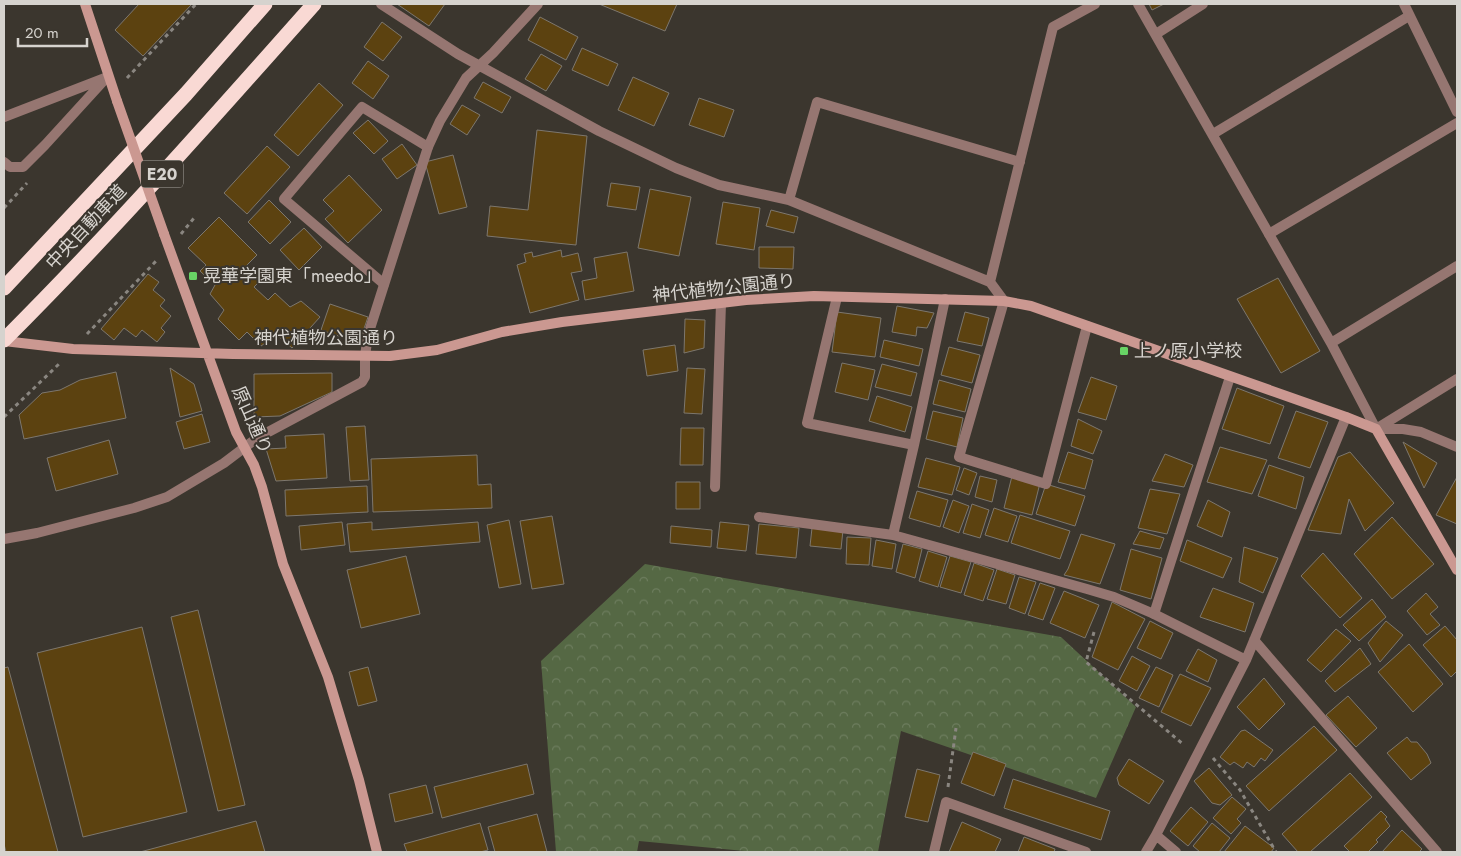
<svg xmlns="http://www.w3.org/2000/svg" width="1461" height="856" font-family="Jost,'Noto Sans JP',sans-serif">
  <defs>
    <pattern id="park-crowns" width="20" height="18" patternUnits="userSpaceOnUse" patternTransform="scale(1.25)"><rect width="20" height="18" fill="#556844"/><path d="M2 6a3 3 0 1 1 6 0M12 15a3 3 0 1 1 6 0" fill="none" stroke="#6d7d5e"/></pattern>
  </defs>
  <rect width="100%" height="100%" fill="#3b362e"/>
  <path fill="url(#park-crowns)" d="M645,564l416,73 75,70 -40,91 -195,-67 -23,121h-123l-116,-11 -2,11h-81l-15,-191z"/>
  <path fill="#5c4210" stroke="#7d776e" d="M139,4h53l-49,52 -28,-26z
    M397,4h48l-16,22z
    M599,4h78l-12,27z
    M1149,4h15l-12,6z
    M540,17l38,20 -12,23 -38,-20z
    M382,22l20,15 -19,24 -19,-14z
    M582,48l36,16 -10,22 -36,-16z
    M541,54l21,12 -16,25 -21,-12z
    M368,61l21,15 -16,23 -21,-16z
    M633,77l36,16 -15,33 -36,-16z
    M483,82l28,15 -9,16 -28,-15z
    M319,83l24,22 -45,51 -24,-21z
    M699,98l35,12 -10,27 -35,-12z
    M462,105l18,10 -13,20 -17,-11z
    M368,120l20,21 -14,13 -21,-21z
    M537,130l50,6 -11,109 -89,-9 3,-30 38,4z
    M402,144l15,21 -20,14 -15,-20z
    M267,146l23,21 -43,47 -23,-21z
    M453,155l14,52 -28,7 -14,-52z
    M349,175l33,35 -34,33 -23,-24 9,-8 -11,-11z
    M611,183l29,4 -4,23 -29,-4z
    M650,189l41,8 -12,59 -41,-8z
    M269,200l22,22 -21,22 -22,-22z
    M723,202l37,6 -6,42 -38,-6z
    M771,210l27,7 -4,16 -28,-7z
    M219,217l38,38 -11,11 15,14 -7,7 14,13 7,-7 15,14 11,-6 19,16 -28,31 -15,-13 -16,11 -14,-14 -8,8 -21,-21 6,-9 -14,-16 5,-9 -15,-14 6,-6 -18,-17z
    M304,228l18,19 -23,23 -19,-20z
    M759,247h35l-1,22 -34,-1z
    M561,250l1,7 16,-4 4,18 -11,2 8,27 -49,13 -13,-48 9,-3 -2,-8 8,-2 1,5z
    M627,252l7,39 -49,9 -3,-19 15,-3 -3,-20z
    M148,274l11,8 -6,8 12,10 -5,6 11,10 -10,12 4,4 -8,10 -15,-12 -6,7 -12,-9 -10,12 -13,-11z
    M1278,278l42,73 -39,22 -44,-74z
    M330,304l38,13 -9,26 -38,-13z
    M897,306l37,7 -7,15 -10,-1 -1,9 -24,-4z
    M837,312l44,6 -6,39 -43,-5z
    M965,312l24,6 -7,28 -25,-5z
    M685,319l20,1 -1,28 -20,5z
    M884,340l39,9 -4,17 -39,-9z
    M675,345l3,26 -31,5 -4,-26z
    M949,347l31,8 -8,28 -31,-8z
    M842,363l33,7 -7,30 -33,-8z
    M882,364l35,9 -6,23 -36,-9z
    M170,368l24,16 8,27 -22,6z
    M687,368l18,1 -3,45 -18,-1z
    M116,372l10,46 -102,21 -5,-24 23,-22 18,-3 20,-10z
    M332,373v19l-52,24 -26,1v-43z
    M1091,377l26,9 -11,34 -28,-8z
    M939,380l32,9 -6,23 -32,-8z
    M1237,388l47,18 -14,38 -48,-15z
    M877,396l35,11 -7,25 -36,-11z
    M933,411l30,7 -6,29 -31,-8z
    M1296,411l32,11 -18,46 -32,-10z
    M202,414l8,28 -26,7 -8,-27z
    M1078,419l24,12 -9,23 -22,-8z
    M365,426l4,54 -19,1 -4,-54z
    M681,428h23l-1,37h-23z
    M324,434l3,44 -51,3 -10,-32 20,-1 -1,-12z
    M109,440l9,34 -62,17 -9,-33z
    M1403,442l34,21 -13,25z
    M1220,447l47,13 -15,34 -45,-12z
    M1068,452l25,8 -8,29 -27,-7z
    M1350,452l44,51 -29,28 -16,-32 -8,35 -33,-4 30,-73z
    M1165,454l28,11 -9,22 -32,-6z
    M477,455l1,30 13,-1 1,24 -119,4 -2,-53z
    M926,458l34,9 -8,28 -34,-8z
    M1269,465l35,12 -8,32 -38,-13z
    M964,468l13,5 -8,22 -13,-5z
    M980,476l17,4 -5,22 -17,-5z
    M1012,476l28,7 -8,32 -28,-7z
    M1457,477v47l-21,-9z
    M676,482h24v27h-24z
    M1046,484l39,12 -10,30 -39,-12z
    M367,486l1,26 -82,4 -1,-26z
    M1150,489l30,5 -13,40 -29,-6z
    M917,491l31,9 -8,27 -31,-9z
    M953,500l16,6 -10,27 -16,-6z
    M1208,500l22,12 -8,25 -25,-11z
    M972,504l17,6 -9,28 -17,-5z
    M994,508l23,8 -9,26 -23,-7z
    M1020,515l50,16 -10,28 -49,-16z
    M552,516l12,68 -32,5 -12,-68z
    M1392,517l42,47 -42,35 -38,-45z
    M509,520l12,64 -22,4 -12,-63z
    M342,522l3,23 -44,5 -2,-24z
    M372,522v8l106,-8 2,20 -130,10 -3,-28z
    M720,522l29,3 -3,26 -29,-3z
    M759,524l40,4 -3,30 -40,-4z
    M671,526l41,4 -1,17 -41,-4z
    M812,528l31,2 -2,19 -31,-3z
    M1140,531l24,7 -4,11 -27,-5z
    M1081,534l34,10 -15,40 -36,-9 4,-6z
    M847,537l24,1 -2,27 -23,-1z
    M876,540l20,4 -4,25 -20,-3z
    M1187,540l45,18 -9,20 -43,-17z
    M903,544l19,5 -7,29 -19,-6z
    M1244,547l34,11 -15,35 -24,-11z
    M1131,549l31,9 -11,41 -31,-9z
    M928,551l19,6 -9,30 -19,-6z
    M1323,553l39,45 -22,20 -39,-42z
    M406,556l14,58 -59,14 -14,-58z
    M950,556l21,6 -10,31 -21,-6z
    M974,563l20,7 -11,31 -19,-6z
    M997,569l18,6 -9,29 -19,-5z
    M1019,577l17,5 -11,32 -16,-6z
    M1040,583l15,5 -12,32 -15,-5z
    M1213,588l41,15 -9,29 -45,-15z
    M1064,591l35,14 -14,33 -35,-15z
    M1426,593l12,14 -8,7 10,11 -13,10 -20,-24z
    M1372,599l14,18 -27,24 -16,-16z
    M1112,602l33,17 -27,51 -26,-13z
    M198,610l47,195 -27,6 -47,-194z
    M1150,621l23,12 -12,26 -24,-11z
    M1386,621l17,14 -23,27 -12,-19z
    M1445,626l12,14v31l-6,6 -28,-32z
    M142,627l45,185 -104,25 -46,-184z
    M1336,629l15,12 -30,31 -14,-12z
    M1409,644l34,40 -30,28 -35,-40z
    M1360,648l11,16 -36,28 -10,-11z
    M1198,649l19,11 -9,22 -22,-11z
    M1132,656l18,10 -13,25 -18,-10z
    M8,667l50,185h-52l-2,-8v-176z
    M368,667l9,34 -19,5 -9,-34z
    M1156,667l17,8 -14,32 -20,-9z
    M1180,674l31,14 -20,38 -30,-14z
    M1264,678l21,26 -26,26 -22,-23z
    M1348,696l29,32 -21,19 -30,-32z
    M1314,726l23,24 -68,61 -23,-25z
    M1245,730l28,20 -8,11 -4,-3 -7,9 -7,-5 -4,6 -9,-6 -4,3 -10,-8 21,-26z
    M1407,737l4,5h6l10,12 4,9 -20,17 -24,-27z
    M973,752l33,12 -12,32 -33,-13z
    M1129,759l35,22 -15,23 -30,-19 -2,-7z
    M527,764l7,30 -92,24 -8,-31z
    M1209,768l23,27 -12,10 -8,-2 -18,-22z
    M917,769l23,6 -12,47 -23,-5z
    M1350,773l22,24 -62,55h-12l-16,-18z
    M1013,779l97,32 -9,29 -97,-32z
    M426,785l7,28 -38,9 -6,-28z
    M1232,797l14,12 -9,10 4,4 -10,11 -18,-16z
    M1191,807l17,15 -20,24 -18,-15z
    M1381,811l6,6 -2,2 5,7 -14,14 2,2 -10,10h-18l-6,-6z
    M537,814l10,38h-52l-7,-25z
    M256,821l9,31h-125z
    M962,822l39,17 -6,13h-46z
    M480,823l8,27 -8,2h-73l-3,-8z
    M1212,823l18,15 -11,14h-19l-7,-6z
    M1245,826l29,22 -3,4h-47z
    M1402,830l20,19 -3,3h-37z
    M1024,837l31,12 -1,3h-36z"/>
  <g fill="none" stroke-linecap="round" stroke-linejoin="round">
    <path stroke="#8a8680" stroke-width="3" stroke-dasharray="4 4" stroke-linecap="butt" d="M127,78l69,-74
      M4,208l23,-25
      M181,234l13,-16
      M87,334l70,-74
      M4,417l55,-53
      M1094,632l-8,30 98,83
      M1213,758l27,32 36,62
      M948,787l8,-59"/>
    <path stroke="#967671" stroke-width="10" d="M4,117l101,-39
      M1213,134l196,-118
      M4,162l6,5h13l22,-22 63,-69
      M1269,234l188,-111
      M384,284l-100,-85 78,-92 66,40
      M837,297l-30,126 107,22
      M1004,301l-45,156 87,27 41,-158
      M1376,429l81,-50
      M759,517l134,18 194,54 27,8 40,17
      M893,535l21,-90 31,-146"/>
    <path stroke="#967671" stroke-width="10" d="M381,4l77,50 141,77 77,37 43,17 70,15 201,82 14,19
      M1138,4l193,339 45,86h27l18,3 36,15
      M1404,4l53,108
      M1156,34l47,-30
      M789,200l28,-98 203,60
      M990,282l63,-255 42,-23
      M1331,343l126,-77
      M1230,377l-76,237 92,46
      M715,487l6,-184
      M4,539l33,-6 97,-25 33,-11 57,-34 33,-25 105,-56 3,-5v-21l3,-21 60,-188 12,-26 26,-43 27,-25 45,-49
      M1254,640l183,212
      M1156,835l20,17
      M934,852l12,-50 140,50
      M1146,852l10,-17 90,-175 100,-243"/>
    <path stroke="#cb9891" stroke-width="10" d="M85,4l32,97
      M164,234l72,198 18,33 8,22 21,77 45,113 31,103 18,72
      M4,341l69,8 160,5 157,2 47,-6 65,-18 60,-10 184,-22 68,-4 190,5 27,5 315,111 30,12 81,141"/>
    <path stroke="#f9d9d4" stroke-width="15" d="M4,288l182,-194 79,-90
      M4,340c108,-108 209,-222 310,-336"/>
    <path stroke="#cb9891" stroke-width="10" d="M117,101l47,133"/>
  </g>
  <g fill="#68d465" stroke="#3b362e" stroke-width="2">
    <rect x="188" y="271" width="10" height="10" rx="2.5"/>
    <rect x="1119" y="346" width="10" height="10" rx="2.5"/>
  </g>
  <g text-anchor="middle" stroke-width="4" stroke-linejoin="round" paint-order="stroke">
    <rect fill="#3b362e" stroke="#a8a49e" stroke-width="1" x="141" y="160.5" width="42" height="27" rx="4"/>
    <g font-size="16" font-weight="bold" fill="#d6d3ce">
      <text x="162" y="180">E20</text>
    </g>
    <g font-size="18" fill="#d6d3ce" stroke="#3b362e">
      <text transform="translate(86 227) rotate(-47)" y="6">中央自動車道</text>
      <text transform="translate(724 288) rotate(-6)" y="6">神代植物公園通り</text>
      <text x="326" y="344">神代植物公園通り</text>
      <text transform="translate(252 420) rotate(66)" y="6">原山通り</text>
    </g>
    <g font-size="18" fill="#d6d3ce" stroke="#3b362e" text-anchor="start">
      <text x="203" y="282">晃華学園東「meedo」</text>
      <text x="1134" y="357">上ノ原小学校</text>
    </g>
  </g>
  <rect width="1461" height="856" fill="none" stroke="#d6d3ce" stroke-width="10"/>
  <path d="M18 38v8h69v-8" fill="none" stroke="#d6d3ce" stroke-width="2.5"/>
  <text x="25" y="38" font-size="15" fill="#d6d3ce" stroke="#3b362e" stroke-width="4" paint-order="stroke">20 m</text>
</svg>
